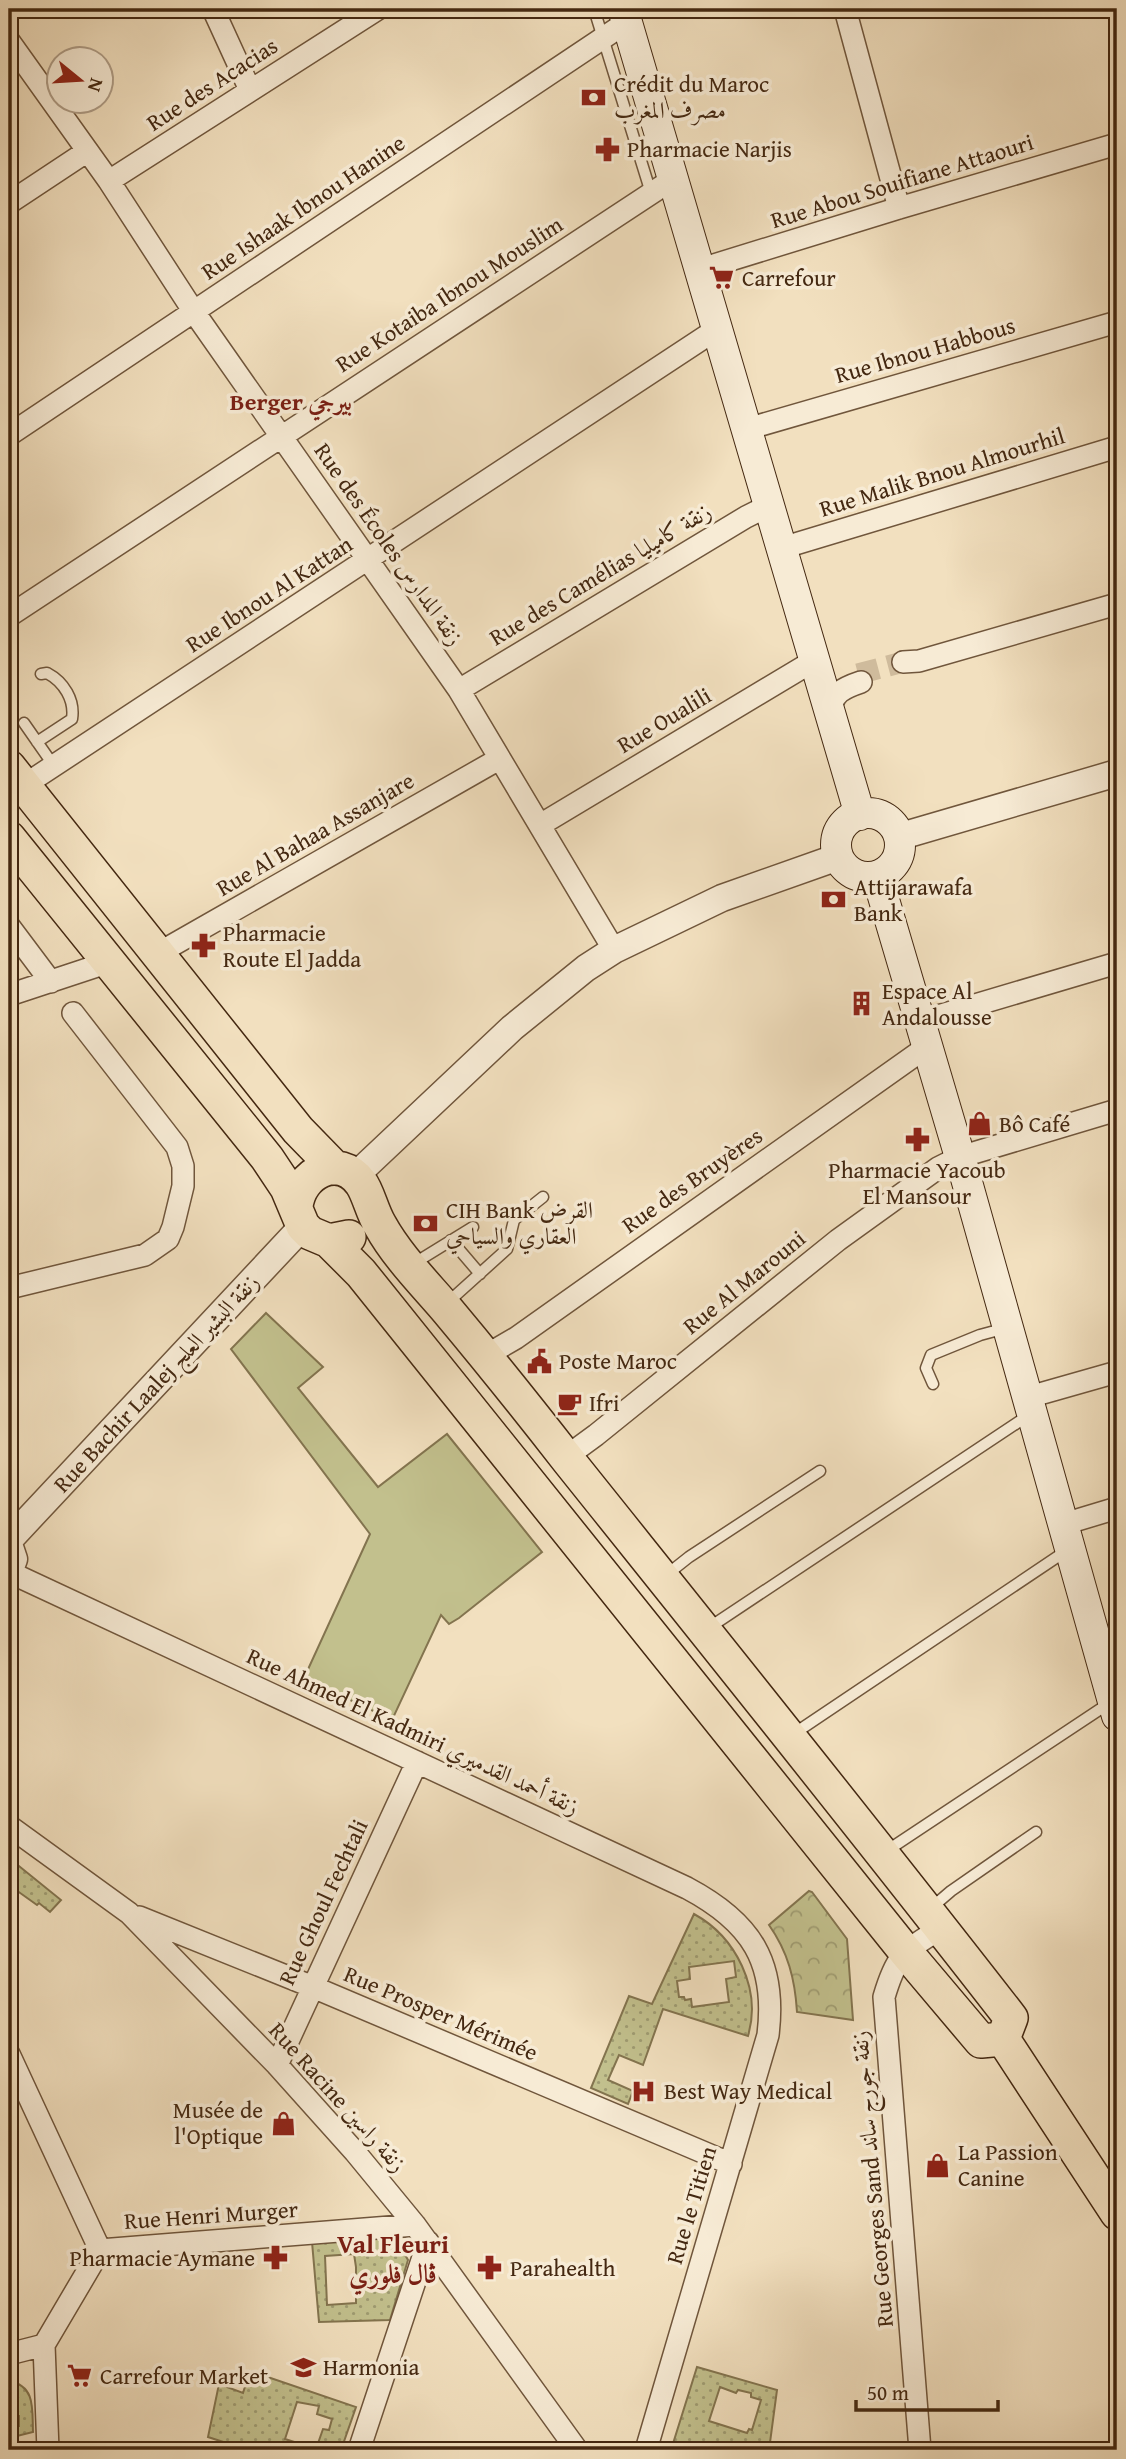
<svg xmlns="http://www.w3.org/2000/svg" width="1126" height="2459" font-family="'Gentium Book Plus',Amiri,serif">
  <defs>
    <pattern id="park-crowns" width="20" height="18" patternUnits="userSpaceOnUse" patternTransform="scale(1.75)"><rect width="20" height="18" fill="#c2c08d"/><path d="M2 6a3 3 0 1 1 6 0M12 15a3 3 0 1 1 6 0" fill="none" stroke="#9f9c72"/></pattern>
    <pattern id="garden-dots" width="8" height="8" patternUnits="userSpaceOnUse" patternTransform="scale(1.75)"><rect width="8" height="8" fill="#c2c08d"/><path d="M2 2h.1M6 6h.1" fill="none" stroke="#9f9c72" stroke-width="1.8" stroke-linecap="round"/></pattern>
  </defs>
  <rect width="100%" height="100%" fill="#f2e0bf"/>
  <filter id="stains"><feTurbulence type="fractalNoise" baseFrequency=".00286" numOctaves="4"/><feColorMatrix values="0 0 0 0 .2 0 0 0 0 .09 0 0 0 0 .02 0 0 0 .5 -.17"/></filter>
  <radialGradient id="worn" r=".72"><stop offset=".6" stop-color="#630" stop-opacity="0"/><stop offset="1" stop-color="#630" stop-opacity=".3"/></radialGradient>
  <path fill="#c2c08d" stroke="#83744f" stroke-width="2" d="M266,1313l57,54 -25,21 80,99 69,-53 95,118 -83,66 -10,6 -8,-9 -49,105 -88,-42 66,-144 -139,-185z"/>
  <path fill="url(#park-crowns)" stroke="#83744f" stroke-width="2" d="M809,1891l3,1 35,47 6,81 -56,-8c-2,-33 -9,-60 -28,-87z"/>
  <path fill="url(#garden-dots)" stroke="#83744f" stroke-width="2" fill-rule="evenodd" d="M9,1858l52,42 -11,12 -11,-9 -2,2 -21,-15 -7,8z
    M694,1914c42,23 68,75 54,122l-85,-27 -20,56 -24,-10 -11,25 25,11 -5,13 -37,-16 38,-92 23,8zM734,1961l2,16 -10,2 3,23 -37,5 -1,-8 -6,1 -1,-3h-5l-2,-16 13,-2 -1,-12z
    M395,2238l13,22 -18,60 -71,2 -7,-80zM354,2254l2,13v36l-29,2 -2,-49z
    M697,2367l80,23 -8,60h-24l-11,-3 -2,3h-61zM720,2387l16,6 2,-3 13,3v4l10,3 -9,30 -3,-1 -2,4 -38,-12z
    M250,2371l106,36 -15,43h-93l-40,-13 11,-53 24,9zM297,2402l22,4 -2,8 15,5 -3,11 -6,-1 -7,20 -31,-10z
    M9,2381c27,5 23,28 24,51l-24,6v-11l10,-1v-10h-4v-16h-6z"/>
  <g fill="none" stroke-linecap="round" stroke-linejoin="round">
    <path stroke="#cfbb9c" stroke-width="21" stroke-dasharray="21 10" stroke-linecap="butt" d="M858,674l45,-12"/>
    <defs>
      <path id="service" d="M594,9l57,184
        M24,723l30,43
        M37,742l35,-23c3,-19 -8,-37 -25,-46l-6,1
        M451,1240l29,34
        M413,1264l60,-37
        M446,1304l61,-55 7,-29 29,-23
        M933,1384l-7,-16 5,-13 49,-20 26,-7
        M665,1576l24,-19 131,-86
        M707,1629l322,-214
        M792,1735l277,-186
        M885,1852l226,-150
        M930,1909l21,-18 85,-59"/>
      <path id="minor" d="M213,9l37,81
        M845,9l54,199
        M9,41l100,140 85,131 265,378 155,260
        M109,181l269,-172
        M9,203l77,-51
        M701,269l198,-61 218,-64
        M747,429l370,-107
        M9,435l618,-413
        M782,548l335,-101
        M9,616l664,-437
        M903,662l16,-1 198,-57
        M459,690l287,-173 24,-12
        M830,713c2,-20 13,-25 31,-31
        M23,786l694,-457
        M540,825l275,-165
        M9,926l42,56
        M157,954l342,-195
        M9,995l100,-33
        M921,1021l196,-58
        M9,1288l136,-33 23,-16 5,-12 10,-41v-20l-6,-19 -104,-134
        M485,1356l31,-18 412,-292
        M1029,1397l88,-25
        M566,1457l30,-22 242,-195 100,-72 22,-11 157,-47
        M1064,1524l53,-16
        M9,1572l678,316c64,34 90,74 81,147l-122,415
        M9,1826l120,87 148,152 78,87 60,73 162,225
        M139,1917l174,70 418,177
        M9,2054l91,196
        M277,2065l140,-303
        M100,2250l315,-25
        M9,2354l35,-9
        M48,2450l-4,-105 56,-95
        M359,2450l69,-208
        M920,2450l-36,-453c13,-44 20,-45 57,-69"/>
      <path id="tertiary" d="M898,837l219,-64
        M355,1176l157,-148 74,-60 28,-18 108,-52 116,-41
        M9,1540l294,-314
        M9,1544l5,15 -5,13"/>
      <path id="secondary" d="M623,9l237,806
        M836 845a32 32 0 1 1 64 0a32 32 0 1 1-64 0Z
        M877,876l83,281 157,559"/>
      <path id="primary" d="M9,767l289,363 37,38
        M9,838l258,320 20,30 16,38 7,7 19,8 20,-4
        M296,1207c3,-34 43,-55 65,-24 7,9 11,29 19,42 17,31 45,59 68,86 41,49 81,99 120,149 148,185 297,370 443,558l-8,21
        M329,1241l32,32 544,678 76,90 22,-2
        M1003,2039l114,174"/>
    </defs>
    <use href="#service" stroke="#70563c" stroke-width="13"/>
    <use href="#minor" stroke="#70563c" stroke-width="24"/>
    <use href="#tertiary" stroke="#70563c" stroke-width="29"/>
    <use href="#secondary" stroke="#442811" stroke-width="32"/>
    <use href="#primary" stroke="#442811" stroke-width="36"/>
    <use href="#service" stroke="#f7ebd5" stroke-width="10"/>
    <use href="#minor" stroke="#f7ebd5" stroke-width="21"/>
    <use href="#tertiary" stroke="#f7ebd5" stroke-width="26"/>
    <use href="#secondary" stroke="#f7ebd5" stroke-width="30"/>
    <use href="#primary" stroke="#f2e0bf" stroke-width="33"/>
  </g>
  <defs>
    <symbol id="bank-bare" viewBox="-9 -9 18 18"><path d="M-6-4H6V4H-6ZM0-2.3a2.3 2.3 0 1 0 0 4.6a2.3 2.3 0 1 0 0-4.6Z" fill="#8f2418" stroke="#f7ebd5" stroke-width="2.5" paint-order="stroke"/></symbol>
    <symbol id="pharmacy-bare" viewBox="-9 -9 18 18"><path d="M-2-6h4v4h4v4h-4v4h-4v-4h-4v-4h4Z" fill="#8f2418" stroke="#f7ebd5" stroke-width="2.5" paint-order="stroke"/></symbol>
    <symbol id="supermarket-bare" viewBox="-9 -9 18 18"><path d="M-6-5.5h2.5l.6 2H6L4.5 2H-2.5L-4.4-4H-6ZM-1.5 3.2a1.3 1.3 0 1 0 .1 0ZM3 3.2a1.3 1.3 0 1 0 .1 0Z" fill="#8f2418" stroke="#f7ebd5" stroke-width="2.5" paint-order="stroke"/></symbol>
    <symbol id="building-bare" viewBox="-9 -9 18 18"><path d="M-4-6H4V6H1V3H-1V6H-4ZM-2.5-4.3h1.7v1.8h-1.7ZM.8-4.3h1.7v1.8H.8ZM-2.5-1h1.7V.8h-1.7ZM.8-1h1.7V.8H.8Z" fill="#8f2418" stroke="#f7ebd5" stroke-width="2.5" paint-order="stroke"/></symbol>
    <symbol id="shop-bare" viewBox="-9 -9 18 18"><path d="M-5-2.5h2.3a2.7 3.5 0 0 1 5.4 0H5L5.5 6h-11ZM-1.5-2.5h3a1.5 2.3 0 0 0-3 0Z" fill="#8f2418" stroke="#f7ebd5" stroke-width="2.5" paint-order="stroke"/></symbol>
    <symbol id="civic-bare" viewBox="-9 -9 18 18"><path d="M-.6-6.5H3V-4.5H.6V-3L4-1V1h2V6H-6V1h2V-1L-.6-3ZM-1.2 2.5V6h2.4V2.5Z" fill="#8f2418" stroke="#f7ebd5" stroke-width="2.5" paint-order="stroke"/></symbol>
    <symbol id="cafe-bare" viewBox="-9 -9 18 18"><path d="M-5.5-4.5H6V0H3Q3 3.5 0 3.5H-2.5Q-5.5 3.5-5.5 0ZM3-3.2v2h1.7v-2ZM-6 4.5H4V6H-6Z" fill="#8f2418" stroke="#f7ebd5" stroke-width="2.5" paint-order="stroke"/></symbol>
    <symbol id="hospital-bare" viewBox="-9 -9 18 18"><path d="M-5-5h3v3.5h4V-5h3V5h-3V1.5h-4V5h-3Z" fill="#8f2418" stroke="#f7ebd5" stroke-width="2.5" paint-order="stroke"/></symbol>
    <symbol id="school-bare" viewBox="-9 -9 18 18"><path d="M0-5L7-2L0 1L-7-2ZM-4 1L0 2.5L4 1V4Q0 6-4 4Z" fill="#8f2418" stroke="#f7ebd5" stroke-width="2.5" paint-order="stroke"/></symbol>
  </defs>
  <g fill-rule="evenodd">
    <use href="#bank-bare" x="576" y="80" width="35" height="35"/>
    <use href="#pharmacy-bare" x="590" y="132" width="35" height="35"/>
    <use href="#supermarket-bare" x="704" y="260" width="35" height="35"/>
    <use href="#bank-bare" x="816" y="882" width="35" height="35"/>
    <use href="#pharmacy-bare" x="186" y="928" width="35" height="35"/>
    <use href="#building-bare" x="844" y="986" width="35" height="35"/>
    <use href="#shop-bare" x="962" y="1106" width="35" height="35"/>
    <use href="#pharmacy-bare" x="900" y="1122" width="35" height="35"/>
    <use href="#bank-bare" x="408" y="1206" width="35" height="35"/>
    <use href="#civic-bare" x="522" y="1344" width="35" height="35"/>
    <use href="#cafe-bare" x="552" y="1386" width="35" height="35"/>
    <use href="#hospital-bare" x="626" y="2074" width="35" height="35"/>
    <use href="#shop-bare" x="266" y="2106" width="35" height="35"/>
    <use href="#shop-bare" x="920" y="2148" width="35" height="35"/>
    <use href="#pharmacy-bare" x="258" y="2240" width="35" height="35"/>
    <use href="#pharmacy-bare" x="472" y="2250" width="35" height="35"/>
    <use href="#school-bare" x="286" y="2350" width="35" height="35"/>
    <use href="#supermarket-bare" x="62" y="2358" width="35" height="35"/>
  </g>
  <g text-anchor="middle" stroke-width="7" stroke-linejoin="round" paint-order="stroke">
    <g font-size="23" fill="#442811" stroke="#f7ebd5">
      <text transform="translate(212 84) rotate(-33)" y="8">Rue des Acacias</text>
      <text transform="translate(902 181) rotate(-17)" y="8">Rue Abou Souifiane Attaouri</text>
      <text transform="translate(303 207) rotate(-34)" y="8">Rue Ishaak Ibnou Hanine</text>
      <text transform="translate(449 294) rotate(-33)" y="8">Rue Kotaiba Ibnou Mouslim</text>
      <text transform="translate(925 350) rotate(-16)" y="8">Rue Ibnou Habbous</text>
      <text transform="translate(942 472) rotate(-17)" y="8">Rue Malik Bnou Almourhil</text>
      <text transform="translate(389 544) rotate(55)" y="8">Rue des Écoles زنقة المدارس</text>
      <text transform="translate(600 574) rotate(-31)" y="8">Rue des Camélias زنقة كاميليا</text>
      <text transform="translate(269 594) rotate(-33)" y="8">Rue Ibnou Al Kattan</text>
      <text transform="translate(664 720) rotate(-31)" y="8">Rue Oualili</text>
      <text transform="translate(315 834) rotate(-30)" y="8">Rue Al Bahaa Assanjare</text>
      <text transform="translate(692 1180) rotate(-35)" y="8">Rue des Bruyères</text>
      <text transform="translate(744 1282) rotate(-39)" y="8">Rue Al Marouni</text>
      <text transform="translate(156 1383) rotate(-47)" y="8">Rue Bachir Laalej زنقة البشير العلج</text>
      <text transform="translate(413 1731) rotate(25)" y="8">Rue Ahmed El Kadmiri زنقة أحمد القدميري</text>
      <text transform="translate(323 1902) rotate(-65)" y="8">Rue Ghoul Fechtali</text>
      <text transform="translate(441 2013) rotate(23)" y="8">Rue Prosper Mérimée</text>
      <text transform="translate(338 2097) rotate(48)" y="8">Rue Racine زنقة راسين</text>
      <text transform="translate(872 2179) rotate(-95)" y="8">Rue Georges Sand زنقة جورج ساند</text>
      <text transform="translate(691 2205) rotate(-73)" y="8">Rue le Titien</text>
      <text transform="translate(211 2215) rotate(-4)" y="8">Rue Henri Murger</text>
    </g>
    <g font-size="23" fill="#442811" stroke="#f7ebd5" text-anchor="start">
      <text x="614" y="92">Crédit du Maroc<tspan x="614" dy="26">مصرف المغرب</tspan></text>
      <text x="627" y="157">Pharmacie Narjis</text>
      <text x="742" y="286">Carrefour</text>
      <text x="854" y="895">Attijarawafa<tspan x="854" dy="26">Bank</tspan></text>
      <text x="223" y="941">Pharmacie<tspan x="223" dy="26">Route El Jadda</tspan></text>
      <text x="882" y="999">Espace Al<tspan x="882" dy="26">Andalousse</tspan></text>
      <text x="999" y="1132">Bô Café</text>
      <text x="917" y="1178" text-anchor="middle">Pharmacie Yacoub<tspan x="917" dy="26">El Mansour</tspan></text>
      <text x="446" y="1218">CIH Bank القرض<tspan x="446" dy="26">العقاري والسياحي</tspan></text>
      <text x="559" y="1369">Poste Maroc</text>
      <text x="589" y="1411">Ifri</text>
      <text x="664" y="2099">Best Way Medical</text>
      <text x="263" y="2118" text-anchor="end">Musée de<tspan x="263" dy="26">l'Optique</tspan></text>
      <text x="958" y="2160">La Passion<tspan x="958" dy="26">Canine</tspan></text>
      <text x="255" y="2266" text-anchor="end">Pharmacie Aymane</text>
      <text x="510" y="2276">Parahealth</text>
      <text x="323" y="2375">Harmonia</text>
      <text x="100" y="2384">Carrefour Market</text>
    </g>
    <g font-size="24" font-weight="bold" fill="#7a1f14" stroke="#f7ebd5">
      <text x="291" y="410">Berger بيرجي</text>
    </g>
    <g font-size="26" font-weight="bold" fill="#7a1f14" stroke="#f7ebd5">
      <text x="393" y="2253">Val Fleuri<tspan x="393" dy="30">ڤال فلوري</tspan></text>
    </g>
  </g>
  <rect width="1126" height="2459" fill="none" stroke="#f2e0bf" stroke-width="35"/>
  <rect x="10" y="10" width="1105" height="2438" fill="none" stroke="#442811" stroke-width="3.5"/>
  <rect x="18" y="18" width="1091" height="2424" fill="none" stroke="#442811" stroke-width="2"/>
  <g transform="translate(80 80) rotate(108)"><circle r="33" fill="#f7ebd5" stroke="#af9d87" stroke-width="2"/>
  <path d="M0-5L12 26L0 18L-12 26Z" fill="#8f2418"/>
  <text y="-10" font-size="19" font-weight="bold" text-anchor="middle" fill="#442811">N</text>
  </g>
  <path d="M856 2400v10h142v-10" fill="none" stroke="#442811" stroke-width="3.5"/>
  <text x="867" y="2400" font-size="21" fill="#442811" stroke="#f7ebd5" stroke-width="5" paint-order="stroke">50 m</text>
  <rect width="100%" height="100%" filter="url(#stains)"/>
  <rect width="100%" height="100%" fill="url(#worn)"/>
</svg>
